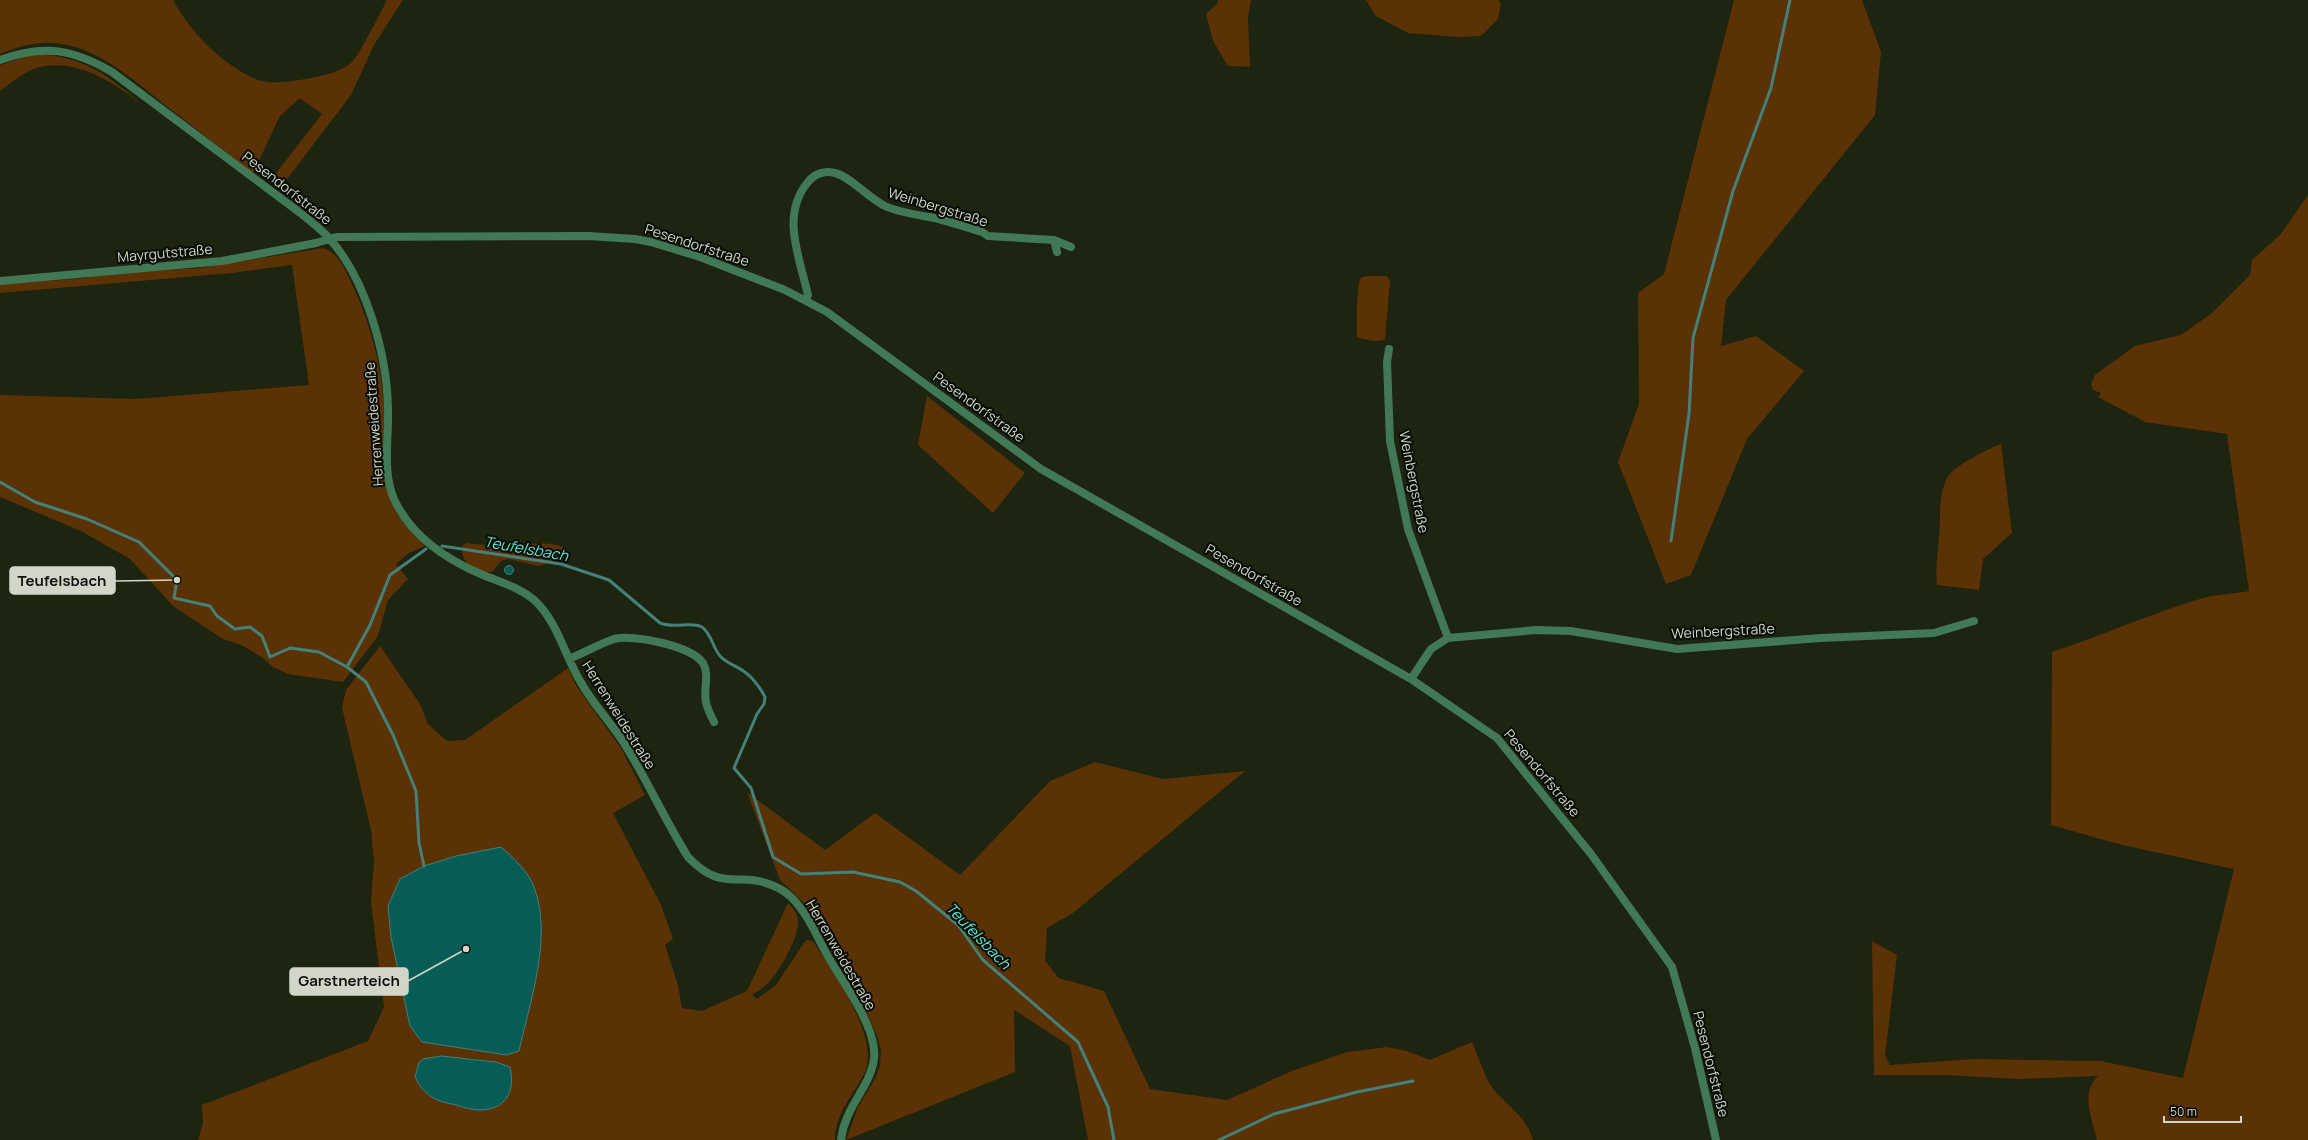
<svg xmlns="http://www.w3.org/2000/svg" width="2308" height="1140" font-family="Manrope,sans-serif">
  <rect width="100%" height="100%" fill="#1d240f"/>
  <path fill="#5a3206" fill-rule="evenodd" d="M0,0h173c19,34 48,64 85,80 13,5 34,1 48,-1 14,-3 33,-6 45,-16 7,-5 30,-52 36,-63h16l-29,45 -23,50 -70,92 -8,-10 49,-63 -22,-16 -20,18 -27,57c-28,-22 -56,-43 -84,-65 -31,-24 -67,-58 -107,-64 -22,-4 -42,2 -62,10z
    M1218,0h33l-3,17 2,50 -22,-1 -15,-25 -7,-27 12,-11z
    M1366,0h132l3,3 -3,16 -17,17 -22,1 -51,-4 -32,-17z
    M1734,0h128l19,52 -6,63 -149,185 -5,46 35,-10 48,35 -57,68 -56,136 -25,9 -48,-122 21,-58 -1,-111 26,-19z
    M42,54c49,6 65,21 102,52 -31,-24 -72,-52 -113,-36 -11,5 -21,14 -31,21v-26l25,-8z
    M2308,195v945h-211c-5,-21 -17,-48 1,-64l-77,3 -78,-4h-69l-2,-134 25,14 -12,101 5,9 84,-6 127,2 82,17 51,-209 -112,-24 -71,-20 1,-173c51,-17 100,-39 151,-54 15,-4 31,-4 46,-7l-22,-157 -82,-12 -47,-25 3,-4 -8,-3 -2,-6 4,-9 40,-29 46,-11 31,-22 38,-38 2,-15 28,-25z
    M323,248c16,6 21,19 28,34 18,38 31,83 33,125 1,27 -3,65 6,91 6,19 21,34 35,48l-16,7 -13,11 12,15 -20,21 -10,36 -35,46 -55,-8 -15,-7 -10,-9 -22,-13 -18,-6 -50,-33 -43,-47 -49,-28 -81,-34v-102l136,4 173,-14 -17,-120 -60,8 -232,20v-9l76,-5 40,-6 83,-5z
    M1374,276h13l3,5 -5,58c-8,4 -20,1 -28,-2 0,-9 -1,-54 4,-59 2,-2 9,-2 13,-2z
    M927,396l98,77 -32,40 -75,-68z
    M2001,444l11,89 -29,26 -4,31 -42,-5c-2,-17 1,-32 2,-49 2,-19 -1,-40 8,-58 6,-12 41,-29 54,-34z
    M467,543c12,1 25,3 37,3 15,0 49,-7 61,3l-2,10 -24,7 -31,-7 -7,2 -9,11c-17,1 -31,-8 -30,-26z
    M380,646l40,58 8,20 19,17 18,-1 103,-72 9,19 44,61 24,47 -32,18 48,92 12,34 -8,6 13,40 4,23 20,3 45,-20 41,-88c5,5 10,10 10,18 2,14 -19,51 -29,61 -5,5 -11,9 -17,13l5,4 19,-14 30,-45 7,1c19,31 69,96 51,133 -12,24 -28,37 -29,66h-637l5,-17 -1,-18 166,-64 16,-34 -13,-105 3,-40 -3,-32 -29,-122 4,-18zM456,856l86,60 -4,44 -19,91 -12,4 -85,-13 -12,-16 -19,-89 -3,-31 12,-27 24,-13zM461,1057l35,5 13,5z
    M1095,762l68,17 82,-8 -172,142 -26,15 -2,33 14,17 45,13 46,98 77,11 65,-29 55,-19 40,-5 20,4 23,9 42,-18c6,13 13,37 22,48 14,16 33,28 39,50h-445l-18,-94 -56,-36 1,62 -169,68 12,-33 17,-28 5,-13 1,-15 -4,-16 -11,-24 -62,-108 -24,-23 -33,-88 78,58 50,-37 85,62 90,-94z"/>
  <path fill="#075d56" stroke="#448178" d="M504.5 570a4.5 4.5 0 1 1 9 0a4.5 4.5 0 1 1-9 0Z
    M501,847c13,11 27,24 33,40 19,48 -4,115 -15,164l-12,4 -85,-13 -12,-16 -19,-89 -3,-31 12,-27 24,-13 32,-10z
    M441,1056l55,6 14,5c6,25 -5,44 -32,43 -7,0 -15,-3 -22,-5 -9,-2 -21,-4 -28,-11 -7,-5 -9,-10 -13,-17l4,-15 4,-3z"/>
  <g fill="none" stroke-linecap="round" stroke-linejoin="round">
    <path stroke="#448178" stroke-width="3" d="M0,482l35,20 52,17 52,23 38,38 -3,18 36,8 7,10 18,13 15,-2 12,9 8,21 20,-9 29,4 28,15 19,15 27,53 23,56 3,52 5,23
      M1671,541l18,-127 4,-76 40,-147 38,-103 19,-88
      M442,546l119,18 48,16 51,43c14,6 31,-2 42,4 9,6 11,21 18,29 7,8 18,10 26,17 7,5 15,16 19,24l-1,7 -7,10 -23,54 17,20 22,69 28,17 52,-2 47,10 16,9 42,34 25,35 95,82 30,65 6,33
      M347,667l23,-42 20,-50 36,-26
      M1219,1140l55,-26 83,-22 56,-11"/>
    <path stroke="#417956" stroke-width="8" d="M0,60c44,-16 73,-11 112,12l187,140c10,8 21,16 30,26 37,41 58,116 59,170 1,30 -6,64 6,91 17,37 53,61 89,76 17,7 35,12 50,24 24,21 31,55 47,82 12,22 30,40 44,62 23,37 41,77 64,114 35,37 51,13 86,29 7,3 13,7 18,12 17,17 26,42 38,62 14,23 31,47 40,72 3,9 5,18 4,27 -4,29 -29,47 -33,81
      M1054,240l3,12
      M0,281l222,-20 94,-18 20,-6 252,-1 47,3 16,3 49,15 85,33 42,22 214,157 370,210 86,59 94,116 81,113 23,81 21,92
      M806,300l2,-5c-8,-36 -28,-80 0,-113 6,-8 17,-12 27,-9 16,4 33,25 50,33 15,7 34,9 50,12 16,4 31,9 47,14l6,4 66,4 17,7
      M1389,349l-2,13 3,79 18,88 40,109
      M569,659c15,-6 30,-15 45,-20 20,-5 77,7 89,24 7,12 0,26 3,39 1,7 5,13 8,20
      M1411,679l20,-30 17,-11 88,-8 35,1 106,18 144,-11 113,-5 40,-12"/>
  </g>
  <g text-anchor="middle" stroke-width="4" stroke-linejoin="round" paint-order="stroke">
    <g font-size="14" fill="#d1d6c9" stroke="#090c04">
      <text transform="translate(287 188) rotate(38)" y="5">Pesendorfstraße</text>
      <text transform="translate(938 207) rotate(17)" y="5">Weinbergstraße</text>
      <text transform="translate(697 245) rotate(18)" y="5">Pesendorfstraße</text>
      <text transform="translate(165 253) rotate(-5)" y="5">Mayrgutstraße</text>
      <text transform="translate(979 407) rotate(36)" y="5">Pesendorfstraße</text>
      <text transform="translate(374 424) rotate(-94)" y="5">Herrenweidestraße</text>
      <text transform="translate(1414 482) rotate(79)" y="5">Weinbergstraße</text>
      <text transform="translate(1254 575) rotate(30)" y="5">Pesendorfstraße</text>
      <text transform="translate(1723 631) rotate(-3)" y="5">Weinbergstraße</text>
      <text transform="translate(619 715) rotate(58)" y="5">Herrenweidestraße</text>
      <text transform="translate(1542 773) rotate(50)" y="5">Pesendorfstraße</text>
      <text transform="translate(841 955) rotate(60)" y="5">Herrenweidestraße</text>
      <text transform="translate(1711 1064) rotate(76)" y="5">Pesendorfstraße</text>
    </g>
    <g font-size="15" font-style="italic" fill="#5feadc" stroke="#090c04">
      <text transform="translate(526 549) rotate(10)" y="5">Teufelsbach</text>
      <text transform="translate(978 936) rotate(46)" y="5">Teufelsbach</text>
    </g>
  </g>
  <path fill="none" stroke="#d1d6c9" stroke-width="1.5" d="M177 580L115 581M466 949L408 981"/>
  <g fill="#d1d6c9" stroke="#090c04" stroke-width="1.5">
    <circle cx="177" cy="580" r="4"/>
    <circle cx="466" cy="949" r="4"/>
  </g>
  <g fill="#d1d6c9" stroke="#d1d6c9" stroke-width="1.5">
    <rect x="10" y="567" width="105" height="27" rx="4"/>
    <rect x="290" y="968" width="118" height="27" rx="4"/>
  </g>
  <g font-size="15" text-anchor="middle" font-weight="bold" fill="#111">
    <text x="62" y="586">Teufelsbach</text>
    <text x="349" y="986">Garstnerteich</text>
  </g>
  <path d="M2164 1116v6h77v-6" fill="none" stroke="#d1d6c9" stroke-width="2"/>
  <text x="2170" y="1116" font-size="12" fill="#d1d6c9" stroke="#090c04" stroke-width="3" paint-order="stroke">50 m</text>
</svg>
